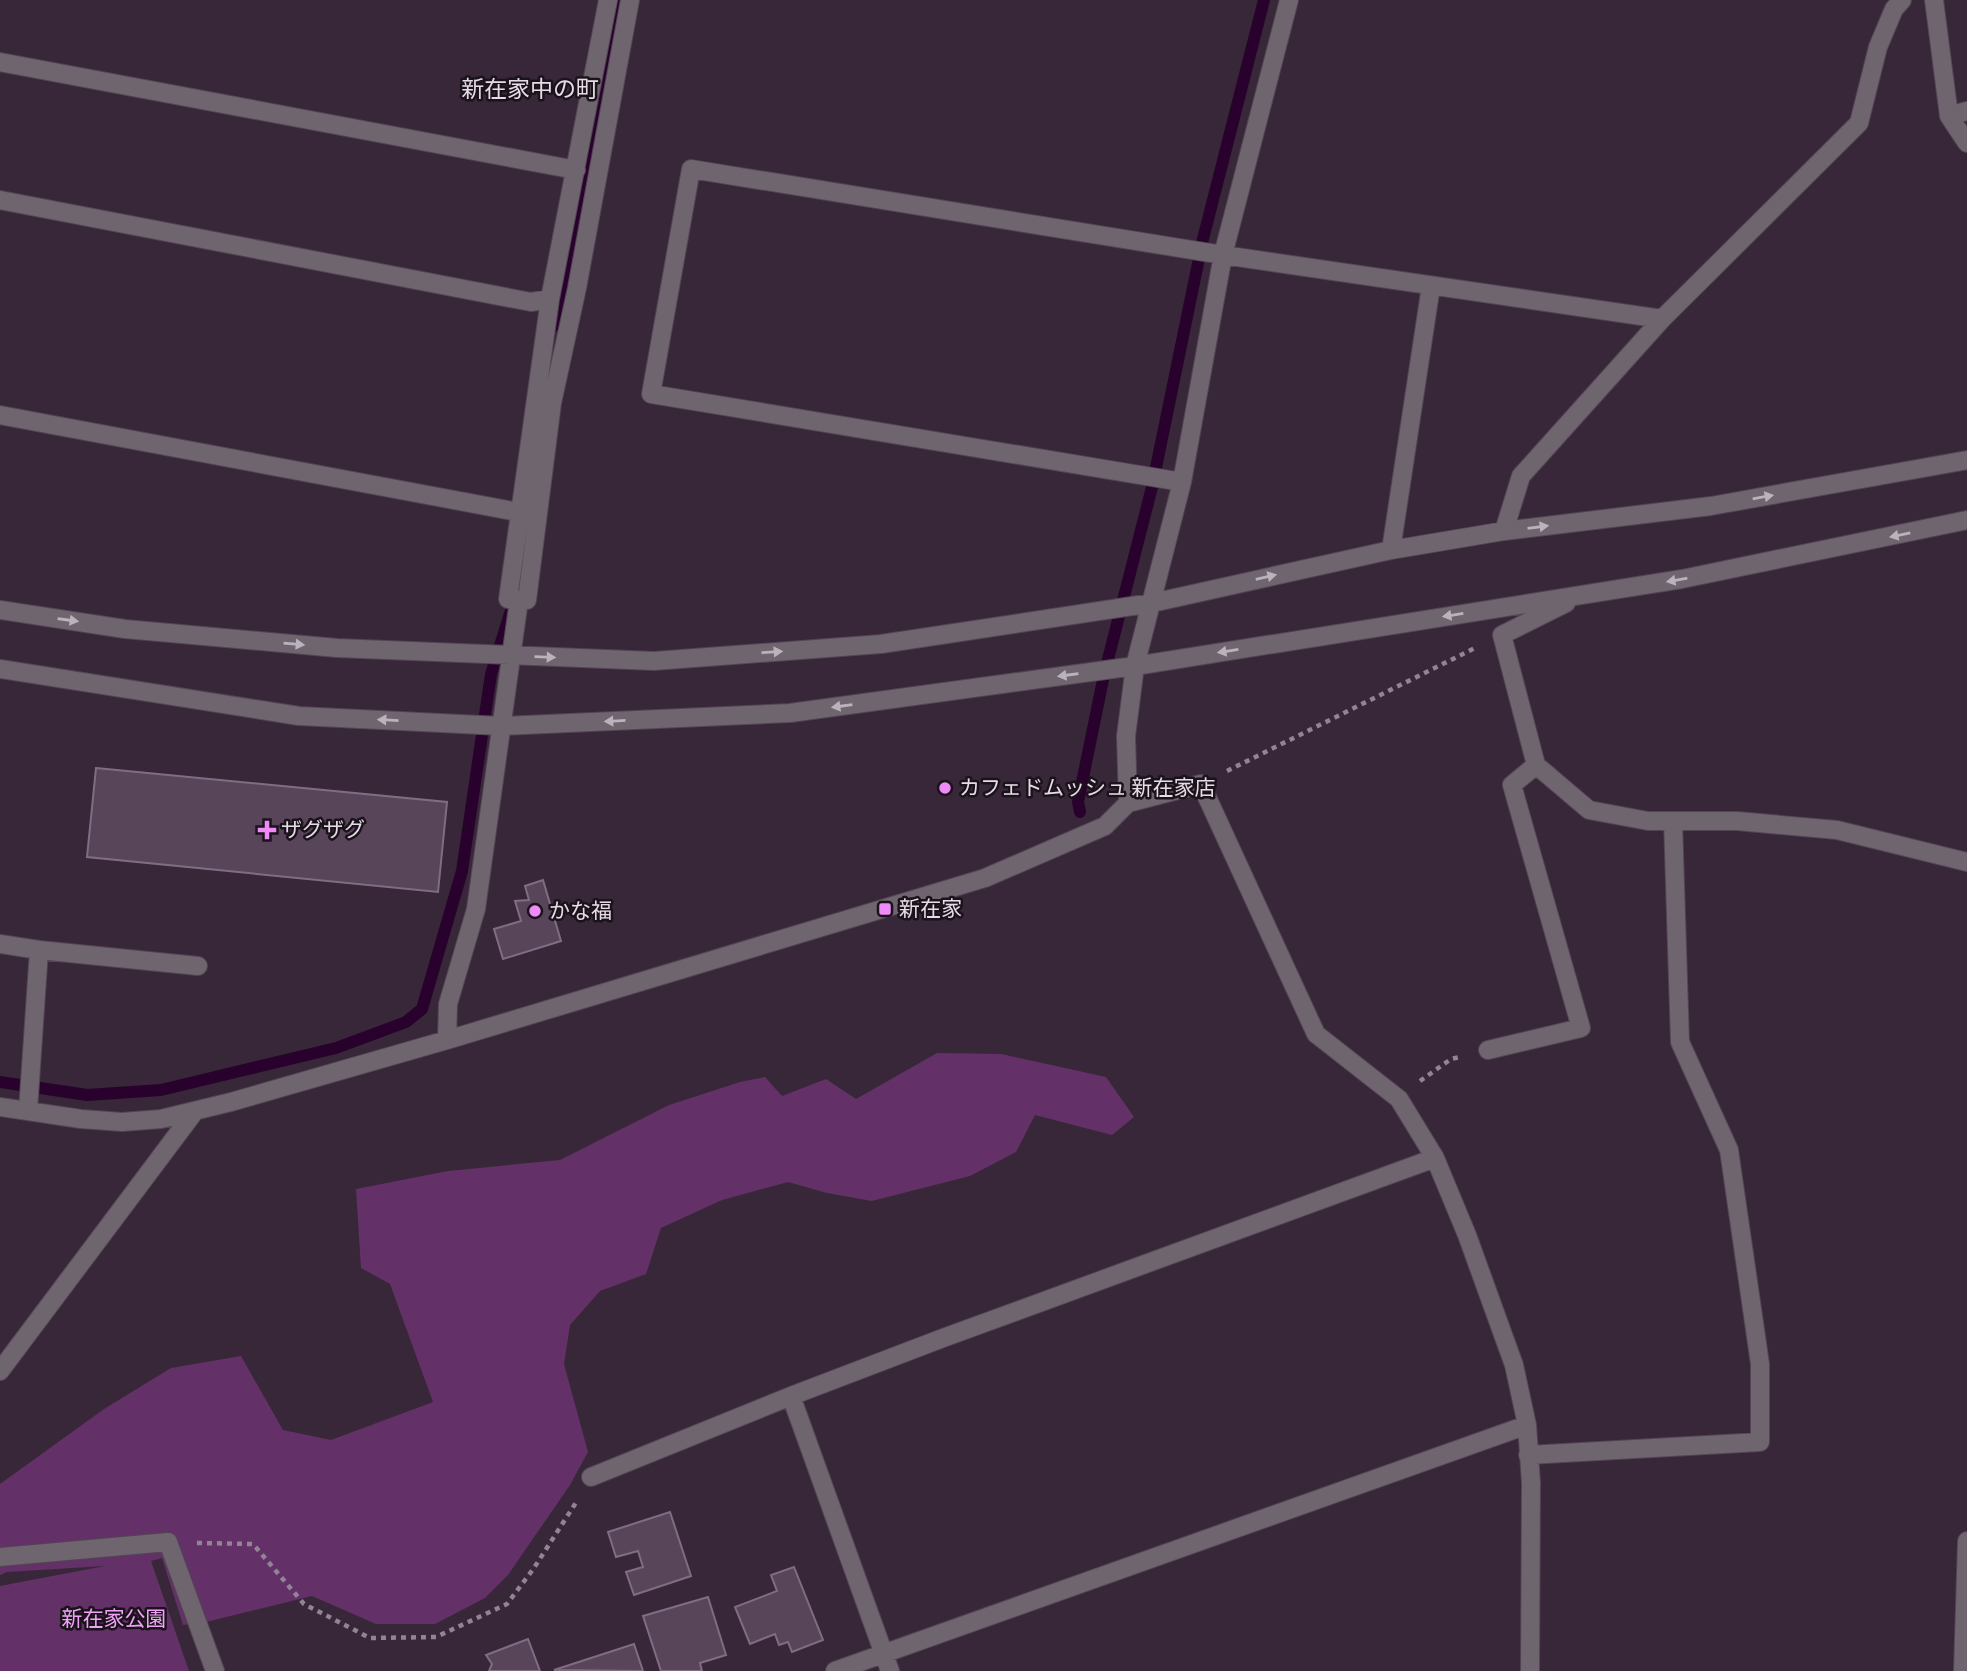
<svg xmlns="http://www.w3.org/2000/svg" width="1967" height="1671" font-family="'PT Sans Narrow','Noto Sans JP',sans-serif">
  <rect width="100%" height="100%" fill="#382739"/>
  <path fill="#633167" d="M937,1053l64,1 105,23 28,40 -22,18 -77,-20 -19,37 -46,24 -98,25 -45,-8 -39,-11 -66,18 -61,28 -15,46 -46,17 -30,34 -6,39 24,88 -18,33 -62,90 -23,23 -50,26h-59l-64,-28 -102,25 -27,4 -21,-67 -11,3 38,110h-189v-85l105,-20 -98,6 -7,3v-91l104,-75 67,-41 70,-12 42,74 48,10 102,-38 -43,-118 -29,-16 -5,-79 92,-18 112,-11 109,-55 71,-23 25,-5 17,19 44,-17 30,20z"/>
  <g fill="none" stroke-linecap="round" stroke-linejoin="round">
    <path stroke="#28022c" stroke-width="12" d="M554,326l63,-326
      M1080,812l-2,-10 26,-127 48,-188 51,-248 61,-239
      M0,1082l87,13 74,-5 175,-42 70,-26 16,-13 40,-138 29,-197 29,-92 5,-47"/>
  </g>
  <path fill="#58455a" stroke="#816d83" stroke-width="2" d="M96,768l351,34 -9,90 -351,-35z
    M543,880l18,61 -58,18 -9,-30 27,-8 -6,-20 14,-1 -4,-14z
    M670,1512l21,64 -57,19 -8,-23 17,-5 -5,-16 -22,6 -8,-25z
    M794,1567l29,73 -31,12 -4,-10 -9,3 -4,-11 -25,10 -15,-37 42,-16 -6,-16z
    M708,1597l18,58 -26,8 2,8h-41l-18,-55z
    M528,1639l12,32h-51l3,-7 -6,-9z
    M634,1644l9,27 -89,-1z"/>
  <g fill="none" stroke-linecap="round" stroke-linejoin="round">
    <defs>
      <path id="minor" d="M1934,0l15,116 18,27
        M0,62l576,108
        M1949,116l18,-5
        M0,200l531,102 19,-3
        M0,415l518,97
        M1182,482l-531,-88 40,-225 532,86 439,64
        M1504,531l17,-55 141,-157 197,-196 19,-76 16,-38 8,-9
        M1391,550l40,-264
        M519,600l-11,-1 42,-300 58,-299
        M1566,603l-64,32 34,130 53,45 59,11h89l100,9 130,32
        M0,610l125,19 212,19 317,13 227,-17 271,-41 239,-53 113,-19 207,-25 256,-46
        M0,669l299,47 202,10 289,-13 345,-47 547,-87 285,-59
        M1128,803l73,-19 115,250 83,65 36,59 32,77 47,130 13,60 4,58 -1,188
        M0,944l39,6 -11,161
        M39,950l159,16
        M447,1040l1,-36 28,-95 43,-309h8l25,-197 25,-115 53,-288
        M1488,1050l93,-22 -69,-243 24,-20
        M0,1107l81,12 41,3 39,-3 70,-17 216,-62 538,-162 120,-52 23,-23 -2,-67 9,-70 47,-184 41,-227 66,-255
        M0,1371l195,-260
        M1528,1455l232,-13v-78l-31,-214 -49,-108 -7,-221
        M591,1477l200,-81
        M0,1557l168,-15 47,129
        M835,1671l692,-246
        M890,1671l-99,-275 152,-58 492,-180
        M1963,1671l4,-130"/>
    </defs>
    <use href="#minor" stroke="#544455" stroke-width="20"/>
    <path stroke="#928493" stroke-width="4.5" stroke-dasharray="5 5" stroke-linecap="butt" d="M1227,771l250,-124
      M1420,1081l31,-22 9,-2
      M197,1543l56,1 51,60 66,34 66,-1 71,-33 27,-36 43,-67"/>
    <use href="#minor" stroke="#6e656f" stroke-width="18"/>
  </g>
  <defs><path id="oneway-solid" d="M-6-.8H1V-3.2L6.5 0L1 3.2V.8H-6Z" transform="scale(1.75)"/></defs>
  <g fill="#bcb2bd">
    <use href="#oneway-solid" transform="translate(1763 497) rotate(-10)"/>
    <use href="#oneway-solid" transform="translate(1538 527) rotate(-7)"/>
    <use href="#oneway-solid" transform="translate(1900 535) rotate(168)"/>
    <use href="#oneway-solid" transform="translate(1266 577) rotate(-13)"/>
    <use href="#oneway-solid" transform="translate(1677 580) rotate(170)"/>
    <use href="#oneway-solid" transform="translate(1453 615) rotate(171)"/>
    <use href="#oneway-solid" transform="translate(68 620) rotate(8)"/>
    <use href="#oneway-solid" transform="translate(294 644) rotate(5)"/>
    <use href="#oneway-solid" transform="translate(1228 651) rotate(171)"/>
    <use href="#oneway-solid" transform="translate(772 652) rotate(-4)"/>
    <use href="#oneway-solid" transform="translate(545 657) rotate(2)"/>
    <use href="#oneway-solid" transform="translate(1068 675) rotate(172)"/>
    <use href="#oneway-solid" transform="translate(842 706) rotate(172)"/>
    <use href="#oneway-solid" transform="translate(388 720) rotate(-177)"/>
    <use href="#oneway-solid" transform="translate(615 721) rotate(177)"/>
  </g>
  <g fill="#ee8bf8" stroke="#1b131b" stroke-width="2.5">
    <circle cx="945" cy="788" r="7"/>
    <path d="M263.5 819.5h7v7h7v7h-7v7h-7v-7h-7v-7h7z"/>
    <rect x="878" y="902" width="14" height="14" rx="3.5"/>
    <circle cx="535" cy="911" r="7"/>
  </g>
  <g text-anchor="middle" stroke-width="5" stroke-linejoin="round" paint-order="stroke">
    <g font-size="21" fill="#e6dbe7" stroke="#1b131b" text-anchor="start">
      <text x="959" y="795">カフェドムッシュ 新在家店</text>
      <text x="281" y="837">ザグザグ</text>
      <text x="899" y="916">新在家</text>
      <text x="549" y="918">かな福</text>
    </g>
    <g font-size="21" fill="#efa3f6" stroke="#1b131b">
      <text x="114" y="1626">新在家公園</text>
    </g>
    <g font-size="23" fill="#e6dbe7" stroke="#1b131b">
      <text x="530" y="97">新在家中の町</text>
    </g>
  </g>
</svg>
